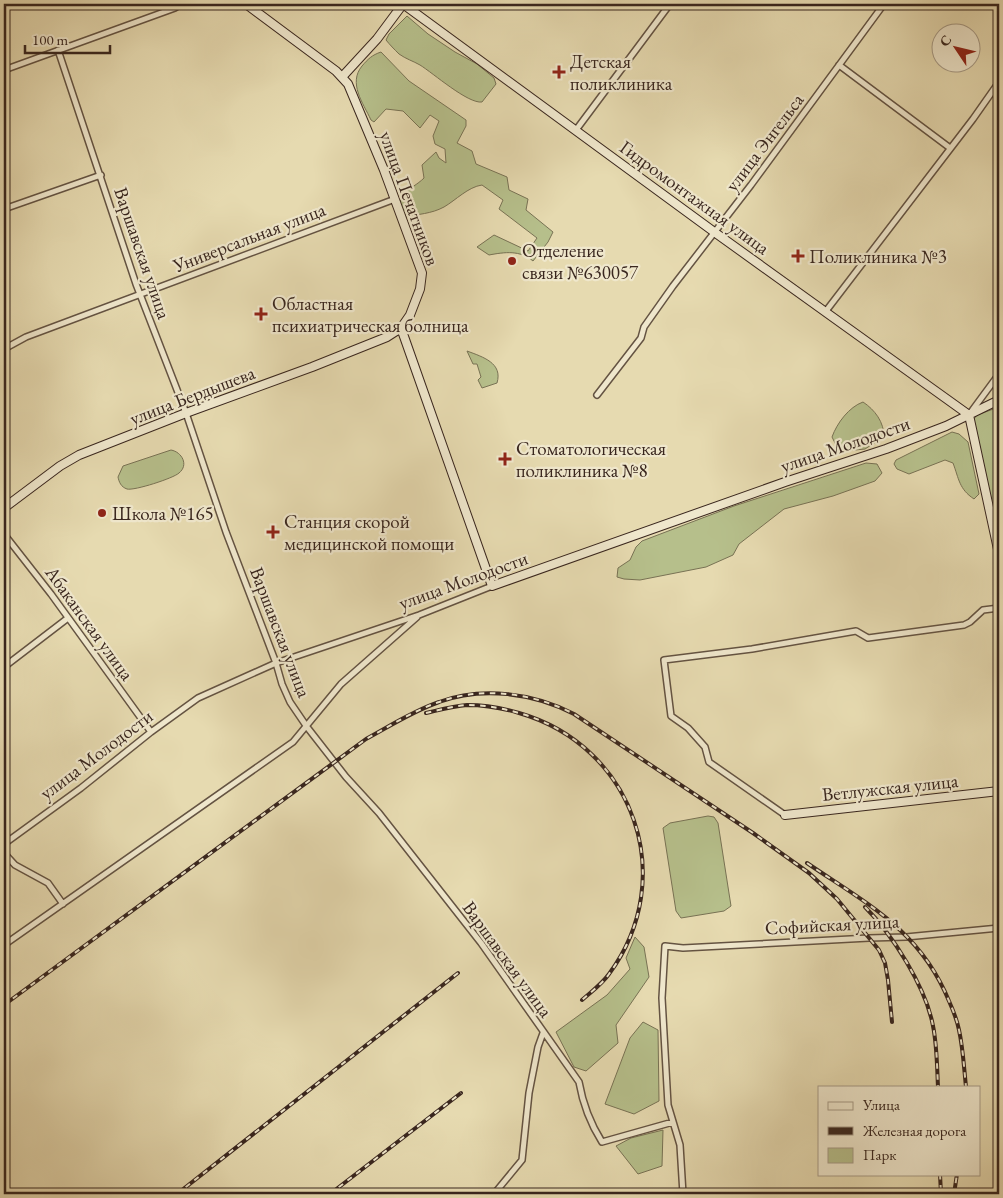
<svg xmlns="http://www.w3.org/2000/svg" width="1003" height="1198" font-family="'EB Garamond',serif">
  <rect width="100%" height="100%" fill="#e6dab0"/>
  <filter id="stains"><feTurbulence type="fractalNoise" baseFrequency=".004" numOctaves="4"/><feColorMatrix values="0 0 0 0 .2 0 0 0 0 .09 0 0 0 0 .02 0 0 0 .5 -.17"/></filter>
  <radialGradient id="worn" r=".72"><stop offset=".6" stop-color="#630" stop-opacity="0"/><stop offset="1" stop-color="#630" stop-opacity=".3"/></radialGradient>
  <path fill="#b6bf8b" stroke="#787254" d="M407,16l21,18 27,18 22,12 17,14 2,6 -14,18c-14,2 -49,-29 -62,-37 -7,-4 -14,-6 -21,-11 -5,-5 -9,-9 -13,-14l3,-6z
    M381,52l28,29 57,39v6l-9,17 15,8 4,13 31,13 2,13 19,9 -2,11 27,22 -5,10 -15,19c-13,-11 -28,-9 -44,-6l-12,-8 17,-12 34,16 9,-13 -38,-29 4,-9 -21,-15c-14,2 -26,15 -38,22 -13,7 -26,7 -39,10 -14,-24 6,-26 19,-39l-2,-13 14,-13 3,6 7,5 -1,-14 -10,-5 -2,-8 6,-15 -9,-6 -10,13 -17,-17 -17,-2 -12,13 -3,-2c-8,-17 -23,-37 -9,-54 6,-7 10,-11 19,-14z
    M467,351c16,6 36,12 30,32l-15,5 -4,-8 3,-3 -4,-13h-4z
    M863,402c12,8 21,20 21,35l-19,12 -20,2 -9,-6 -4,-8c5,-14 17,-30 31,-35z
    M999,407v143l-26,-130 4,-5z
    M952,432l7,2 9,8 11,52 -5,5c-15,-10 -15,-20 -21,-36l-8,-3 -36,14 -12,-5 -3,-5 2,-4z
    M171,450c11,2 18,15 8,23 -5,5 -45,18 -52,16 -6,-2 -8,-7 -9,-12l5,-11z
    M866,463l11,1 5,9 -7,8 -42,15 -49,13 -45,35 -6,11 -27,12 -66,13 -16,-1 -7,-2 1,-9 12,-8 6,-13 6,-6 92,-35z
    M708,816l6,1 4,6 13,83 -7,5 -43,7 -5,-7 -13,-83 7,-5z
    M635,937l9,10 5,30 -33,48 2,18 -32,28 -12,-4 -18,-35 51,-37 23,-26 -4,-11z
    M643,1022l15,8 1,71 -25,13 -29,-10 25,-66z
    M663,1130l-1,36 -24,8 -22,-28 15,-8z"/>
  <g fill="none" stroke-linecap="round" stroke-linejoin="round">
    <defs>
      <path id="street" d="M58,50l78,234 50,129 40,119 50,131 6,21 8,18 17,25 39,50 33,36 102,130 98,139c4,23 11,41 23,60l71,-20
        M839,65l111,83
        M4,70l171,-62 6,-4
        M576,130l94,-126
        M4,209l97,-34
        M826,311l147,-192 26,-37
        M4,349l22,-12 369,-138
        M597,395l44,-57 3,-11 29,-41 78,-101 133,-181
        M971,412l28,-38
        M4,534l47,60 100,138
        M4,667l64,-49
        M785,815l-76,-53 -4,-15 -17,-19 -17,-12 -7,-56 88,-11 104,-18 12,7 96,-13 6,-3 13,-12 16,-2
        M4,844l77,-56 70,-56 47,-34 78,-35 143,-48 73,-29
        M4,853l11,12 33,18 15,21
        M4,945l289,-203 48,-58 76,-67
        M494,1194l28,-34 7,-67 9,-46 5,-14
        M683,1194l-3,-49 -12,-40 -6,-107 3,-52 18,2 186,-10 37,-1 93,-9"/>
      <path id="secondary" d="M342,77l35,-38 26,-35 314,230 252,181
        M401,328l91,258 293,-104 101,-33 60,-23 53,-26
        M969,415l30,139
        M4,508l56,-42 19,-11 107,-42 126,-46 75,-30 14,-9 9,-13 10,-26 2,-16 -38,-103 -36,-86 -12,-13 -90,-67
        M785,815l214,-24"/>
    </defs>
    <use href="#street" stroke="#645342" stroke-width="8"/>
    <use href="#secondary" stroke="#39261e" stroke-width="10"/>
    <use href="#street" stroke="#efe7cc" stroke-width="5"/>
    <use href="#secondary" stroke="#efe7cc" stroke-width="8"/>
    <defs>
      <path id="rail" d="M426,713c13,-3 27,-7 41,-8 17,0 35,3 52,8 115,33 161,165 90,261 -7,10 -18,18 -27,26
        M807,863c60,41 113,67 142,138 4,9 8,19 10,29 4,18 5,38 7,57
        M865,907c27,27 61,80 68,119 4,19 4,41 5,61
        M4,1005l362,-266c24,-13 47,-28 73,-37 43,-16 95,-9 135,12l179,119 56,40 28,26 42,51 6,13 3,17 4,42
        M940,1174l1,20
        M177,1194l281,-221
        M330,1194l131,-101
        M954,1194l3,-20"/>
    </defs>
    <use href="#rail" stroke="#39261e" stroke-width="4"/>
    <use href="#rail" stroke="#efe7cc" stroke-width="2" stroke-dasharray="5.5" stroke-linecap="butt"/>
  </g>
  <g fill="#8f2418" stroke="#efe7cc" stroke-width="2">
    <path d="M556.5 64.5h5v5h5v5h-5v5h-5v-5h-5v-5h5z"/>
    <path d="M795.5 248.5h5v5h5v5h-5v5h-5v-5h-5v-5h5z"/>
    <circle cx="512" cy="261" r="5"/>
    <path d="M258.5 306.5h5v5h5v5h-5v5h-5v-5h-5v-5h5z"/>
    <path d="M502.5 451.5h5v5h5v5h-5v5h-5v-5h-5v-5h5z"/>
    <circle cx="102" cy="513" r="5"/>
    <path d="M270.5 524.5h5v5h5v5h-5v5h-5v-5h-5v-5h5z"/>
  </g>
  <g text-anchor="middle" stroke-width="4.5" stroke-linejoin="round" paint-order="stroke">
    <g font-size="19" fill="#39261e" stroke="#efe7cc" text-anchor="start">
      <text x="570" y="68">Детская<tspan x="570" dy="22">поликлиника</tspan></text>
      <text x="522" y="257">Отделение<tspan x="522" dy="22">связи №630057</tspan></text>
      <text x="809" y="263">Поликлиника №3</text>
      <text x="272" y="310">Областная<tspan x="272" dy="22">психиатрическая болница</tspan></text>
      <text x="516" y="455">Стоматологическая<tspan x="516" dy="22">поликлиника №8</tspan></text>
      <text x="112" y="520">Школа №165</text>
      <text x="284" y="528">Станция скорой<tspan x="284" dy="22">медицинской помощи</tspan></text>
    </g>
    <g font-size="19" fill="#39261e" stroke="#efe7cc">
      <text transform="translate(764 142) rotate(-53)" y="7">улица Энгельса</text>
      <text transform="translate(695 197) rotate(36)" y="7">Гидромонтажная улица</text>
      <text transform="translate(410 198) rotate(70)" y="7">улица Печатников</text>
      <text transform="translate(249 237) rotate(-21)" y="7">Универсальная улица</text>
      <text transform="translate(143 253) rotate(71)" y="7">Варшавская улица</text>
      <text transform="translate(192 395) rotate(-21)" y="7">улица Бердышева</text>
      <text transform="translate(845 444) rotate(-19)" y="7">улица Молодости</text>
      <text transform="translate(463 580) rotate(-20)" y="7">улица Молодости</text>
      <text transform="translate(90 623) rotate(54)" y="7">Абаканская улица</text>
      <text transform="translate(281 632) rotate(69)" y="7">Варшавская улица</text>
      <text transform="translate(96 754) rotate(-37)" y="7">улица Молодости</text>
      <text transform="translate(890 787) rotate(-6)" y="7">Ветлужская улица</text>
      <text transform="translate(832 924) rotate(-3)" y="7">Софийская улица</text>
      <text transform="translate(508 959) rotate(54)" y="7">Варшавская улица</text>
    </g>
  </g>
  <rect width="1003" height="1198" fill="none" stroke="#e6dab0" stroke-width="20"/>
  <rect x="5" y="5" width="993" height="1188" fill="none" stroke="#39261e" stroke-width="2.5"/>
  <rect x="10" y="10" width="983" height="1178" fill="none" stroke="#39261e"/>
  <rect x="818" y="1086" width="162" height="90" fill="#efe7cc" stroke="#a69a86"/>
  <rect x="828" y="1102" width="25" height="8" fill="#efe7cc" stroke="#a69a86"/>
  <text x="863" y="1110" font-size="15" fill="#39261e">Улица</text>
  <rect x="828" y="1127" width="25" height="8" fill="#39261e" stroke="#a69a86"/>
  <text x="863" y="1136" font-size="15" fill="#39261e">Железная дорога</text>
  <rect x="828" y="1148" width="25" height="15" fill="#b6bf8b" stroke="#a69a86"/>
  <text x="863" y="1160" font-size="15" fill="#39261e">Парк</text>
  <g transform="translate(956 48) rotate(305)"><circle r="24" fill="#efe7cc" stroke="#a69a86"/>
  <path d="M0-4L9 19L0 12L-9 19Z" fill="#8f2418"/>
  <text y="-8" font-size="14" font-weight="bold" text-anchor="middle" fill="#39261e">С</text>
  </g>
  <path d="M25 45v8h85v-8" fill="none" stroke="#39261e" stroke-width="2.5"/>
  <text x="32" y="45" font-size="15" fill="#39261e" stroke="#efe7cc" stroke-width="4" paint-order="stroke">100 m</text>
  <rect width="100%" height="100%" filter="url(#stains)"/>
  <rect width="100%" height="100%" fill="url(#worn)"/>
</svg>
